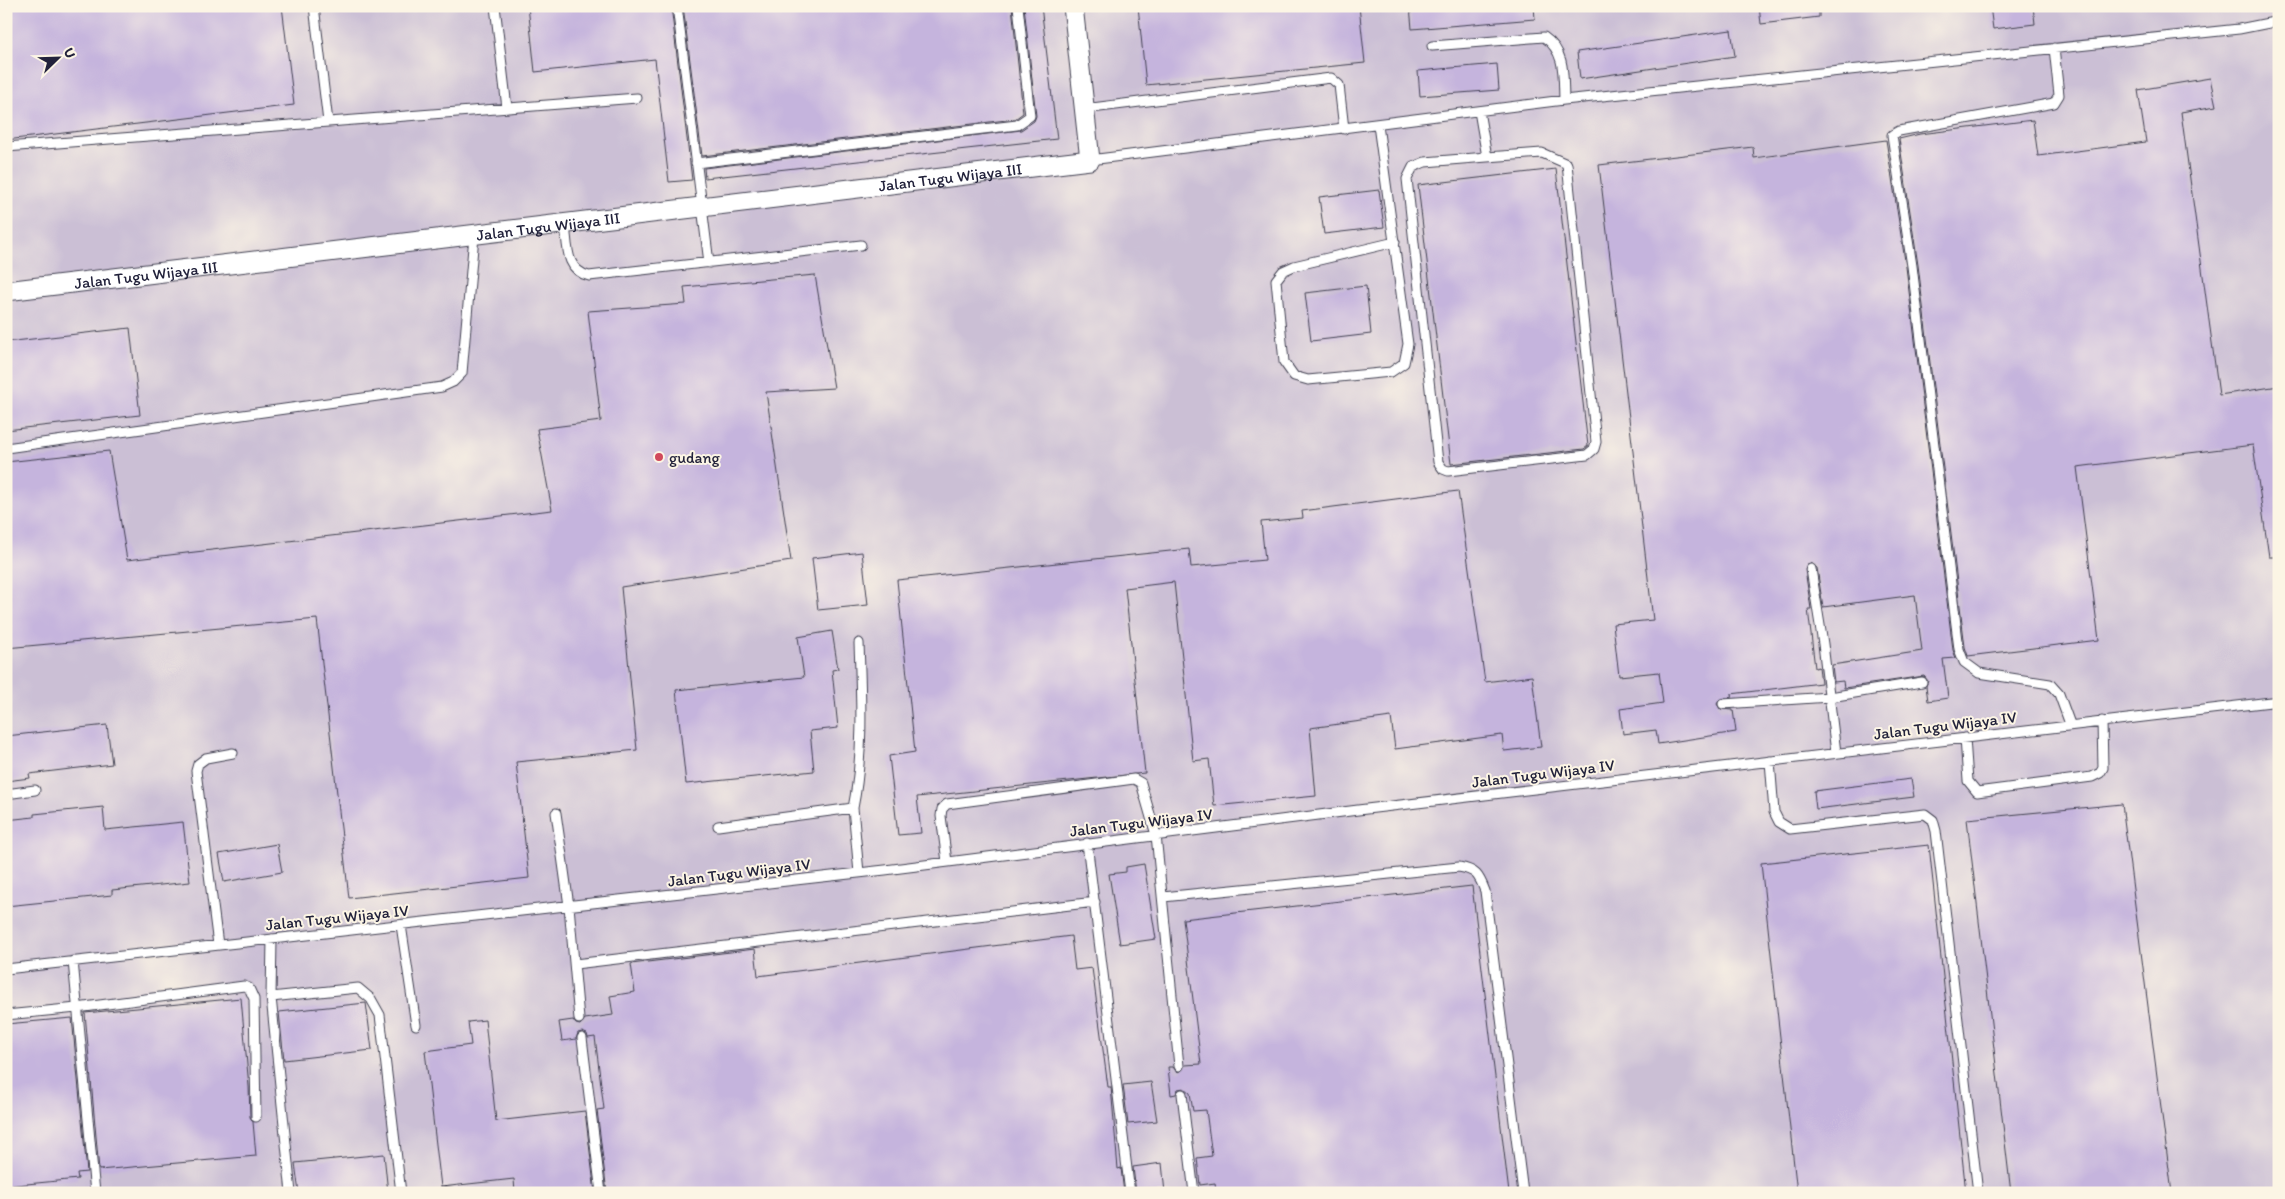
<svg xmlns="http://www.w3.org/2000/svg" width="2285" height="1199" font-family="Itim,sans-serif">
  <rect width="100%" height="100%" fill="#fcf5e5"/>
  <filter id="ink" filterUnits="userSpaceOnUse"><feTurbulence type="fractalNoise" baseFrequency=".02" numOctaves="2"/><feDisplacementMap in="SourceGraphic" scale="10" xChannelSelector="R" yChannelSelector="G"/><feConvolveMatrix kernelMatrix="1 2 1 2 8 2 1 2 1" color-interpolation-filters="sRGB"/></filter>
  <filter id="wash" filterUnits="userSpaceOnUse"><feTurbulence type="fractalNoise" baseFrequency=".0096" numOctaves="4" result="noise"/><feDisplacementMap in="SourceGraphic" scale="20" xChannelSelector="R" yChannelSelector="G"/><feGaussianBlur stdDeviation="1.12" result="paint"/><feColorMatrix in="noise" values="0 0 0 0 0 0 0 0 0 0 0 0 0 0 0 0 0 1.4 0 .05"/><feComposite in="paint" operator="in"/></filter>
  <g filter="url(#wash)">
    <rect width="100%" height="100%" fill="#f2e9cd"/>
    <path fill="#cbbfd5" d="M6,6h2273v1187h-2273z"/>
    <g id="blocks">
      <path fill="#c5b4dd" d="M6,6h276l12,99 -288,35z
        M528,6h143l21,174 -23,2 -14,-123 -120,13z
        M683,6h329l11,107 -8,6 -313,37z
        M1024,6h17l16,133 -352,39 -1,-10 317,-38 13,-9 2,-5z
        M1138,6h221l6,57 -219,22z
        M1410,6h124l1,13 -123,10z
        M1759,6h60v11l-58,7z
        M1990,6h43l2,18 -42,5z
        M1731,30l4,26 -155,23 -3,-27z
        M1497,64l2,26 -79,6 -2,-25z
        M2210,78l6,28 -35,6 38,283 60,-9v171h-10l-16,-112 -176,22 22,173 -131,16 -3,-9 -47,-382 -19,-126 21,-5 113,-14 5,36 108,-14 -8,-52z
        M1886,140l20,127 47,383 3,8 -13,1 5,39 -20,3 -2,-15 2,-5 -4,-5 -80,12 -1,-7 -9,1 -2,-17 90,-14 -7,-56 -92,12 -6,-39 -7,-5 -3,1 -2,6 6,39h-3l7,59 4,-1 2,16 -90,11 1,3 -12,2 -3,5 3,5 13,1 3,22 -78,12 -2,-14 -33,4 -3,-25 43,-6 -4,-31 -40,4 -6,-52 40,-4 -54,-455 154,-18 1,11z
        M1556,169l32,277 -4,3 -133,15 -33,-279z
        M1379,190l5,37 -60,7 -5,-37z
        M815,275l19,113 -68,4 25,169 -170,26 16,163 -121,12 13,116 -180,20 -32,-279 -311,29v-186l103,-11 18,109 425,-50 -15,-81 64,-8 -13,-110 98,-7 -2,-17z
        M1366,286l5,48 -60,7 -6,-48z
        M130,328l10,87 -134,15v-88z
        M1458,491l27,191 47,-6 9,71 -37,4 -2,-16 -107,14 -4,-32 -81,11 6,68 -102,10 -5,-47 -16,2 -19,-179 -49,6 20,185 -228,24 4,36 -23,2 -9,-79 26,-4 -18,-172 292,-31 2,18 74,-7 -4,-38 42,-4 -1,-7z
        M862,552l6,53 -50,5 -6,-52z
        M832,631l6,38 -6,1 6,58 -28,3 4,40 -128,13 -10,-94 128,-13 -6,-40z
        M107,725l5,39 -83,10 1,4 -24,3v-45z
        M1911,779l3,18 -98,12 -2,-18z
        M2122,804l50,389h-161l-44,-374z
        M103,807l2,23 78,-8 7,60 -78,8v5l-106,11v-86l28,-3v-3z
        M277,844l5,28 -58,10 -5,-28z
        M1929,845l37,348h-169l-36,-330z
        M1144,864l12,75 -36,5 -11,-70 17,-2v-5z
        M1472,886l37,307h-293l-1,-10 -15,2 -3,-27 15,-2 -6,-46 -13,1 -3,-18 -6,-5 -6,1 -2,5 -5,1 -3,-28h5l3,4 4,1 5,-7 16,-1 -18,-145z
        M1071,936l4,34 17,-2 16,119h3l7,82 3,-1 3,25h-517l-10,-83 7,-1 -9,-72 -7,1 -1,-4 -5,-2 -4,1 -2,6 -14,2 -3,-19 14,-2 3,4 4,1 5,-6 28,-4 -3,-19 25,-4 -4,-28 124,-15 3,27z
        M241,998l8,89 1,30 3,5 3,34 -157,14 -14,-157z
        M366,1003l6,47 -88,10 -5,-48z
        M72,1018l15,154 -10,1 1,6 -72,7v-162z
        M485,1020l11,101 89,-10 10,82h-80l-1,-14 -73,8 -16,-136 46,-6 -3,-23z
        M1151,1082l6,39 -29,3 -5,-39z
        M384,1154l4,39h-89l-4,-30z
        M1162,1163l3,30h-29l-3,-26z"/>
    </g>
  </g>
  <g filter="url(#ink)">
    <use href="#blocks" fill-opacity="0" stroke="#414051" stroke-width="1"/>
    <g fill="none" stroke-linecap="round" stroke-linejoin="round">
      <defs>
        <path id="lane" d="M314,6l14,116
          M495,6l12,102
          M677,6l32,257
          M1432,46l112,-9c22,15 19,38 20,63
          M2054,48l5,47 -5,8 -155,28 -7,4 20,131 47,383 5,13 15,11 71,11 9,10 11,30
          M1084,109l247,-31 8,7 5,44
          M1479,111l8,46 55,-4 25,11 29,278 -2,7 -7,6 -139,16 -5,-2 -5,-7 -31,-283 6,-12 12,-5 62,-5
          M1378,125l30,219 -4,19 -13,9 -83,8 -14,-4 -10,-14 -8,-82 7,-9 11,-5 101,-24
          M6,147l631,-49
          M1090,160l474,-60 675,-71 40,-8
          M696,163l321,-38 13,-9 -12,-110
          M565,225c3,21 0,45 24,51l272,-31
          M6,448l436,-61 11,-5 9,-9 12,-137
          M1811,569l12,75 13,109
          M1723,704l107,-7 92,-15
          M1965,738l3,43 9,11 115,-15 8,-4 3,-5 -1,-47
          M1770,761l4,51 5,10 11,7 135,-15 8,6 3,11 42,362
          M6,794l29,-4
          M853,808c11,-55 8,-110 6,-165
          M556,813l13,93 10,113
          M718,826l135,-18 6,65
          M1087,843l43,350
          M947,862l-6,-46 1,-7 5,-5 187,-25 7,4 15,52 23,231
          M1163,897l296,-30c17,3 20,8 26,24l38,302
          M401,925l15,100
          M272,939l-1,58 20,196
          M218,945l-22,-174 2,-7 8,-6 27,-5
          M73,961l22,232
          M575,964l520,-62
          M6,969l879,-99 473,-60 921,-109
          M271,997l87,-9 13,11 9,16 21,178
          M6,1015l71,-7 167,-22 5,2 5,11 2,118
          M582,1038l19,155
          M1182,1094l12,99"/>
        <g id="street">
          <path id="s1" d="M6,291c362,-42 723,-88 1084,-131l-17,-154"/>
        </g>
      </defs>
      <use href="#lane" stroke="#414051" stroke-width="11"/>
      <use href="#street" stroke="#414051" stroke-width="21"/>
      <use href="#lane" stroke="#fff" stroke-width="9"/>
      <use href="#street" stroke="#fff" stroke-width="19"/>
    </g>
  </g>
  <circle fill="#d1495b" stroke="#fcf5e5" stroke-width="2" cx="659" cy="457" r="5"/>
  <g text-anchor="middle" stroke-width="4" stroke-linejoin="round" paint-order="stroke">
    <g font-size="16" fill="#22223b" stroke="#fcf5e5">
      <text dy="6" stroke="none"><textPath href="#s1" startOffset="951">Jalan Tugu Wijaya III</textPath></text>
      <text dy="6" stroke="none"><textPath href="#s1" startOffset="546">Jalan Tugu Wijaya III</textPath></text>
      <text dy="6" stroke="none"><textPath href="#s1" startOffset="141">Jalan Tugu Wijaya III</textPath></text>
      <text transform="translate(1945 725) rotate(-7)" y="6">Jalan Tugu Wijaya IV</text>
      <text transform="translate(1543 773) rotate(-7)" y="6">Jalan Tugu Wijaya IV</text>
      <text transform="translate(1141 822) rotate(-7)" y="6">Jalan Tugu Wijaya IV</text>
      <text transform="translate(739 872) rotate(-7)" y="6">Jalan Tugu Wijaya IV</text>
      <text transform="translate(337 917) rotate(-6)" y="6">Jalan Tugu Wijaya IV</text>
    </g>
    <g font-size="16" fill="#22223b" stroke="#fcf5e5" text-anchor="start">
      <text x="669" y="463">gudang</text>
    </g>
  </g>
  <rect width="2285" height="1199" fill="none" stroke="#fcf5e5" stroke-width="25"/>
  <g transform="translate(58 58) rotate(67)" stroke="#fcf5e5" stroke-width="4" paint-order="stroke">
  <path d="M0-4L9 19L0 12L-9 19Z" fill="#22223b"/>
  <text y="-8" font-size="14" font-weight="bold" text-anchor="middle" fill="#22223b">U</text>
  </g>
</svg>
